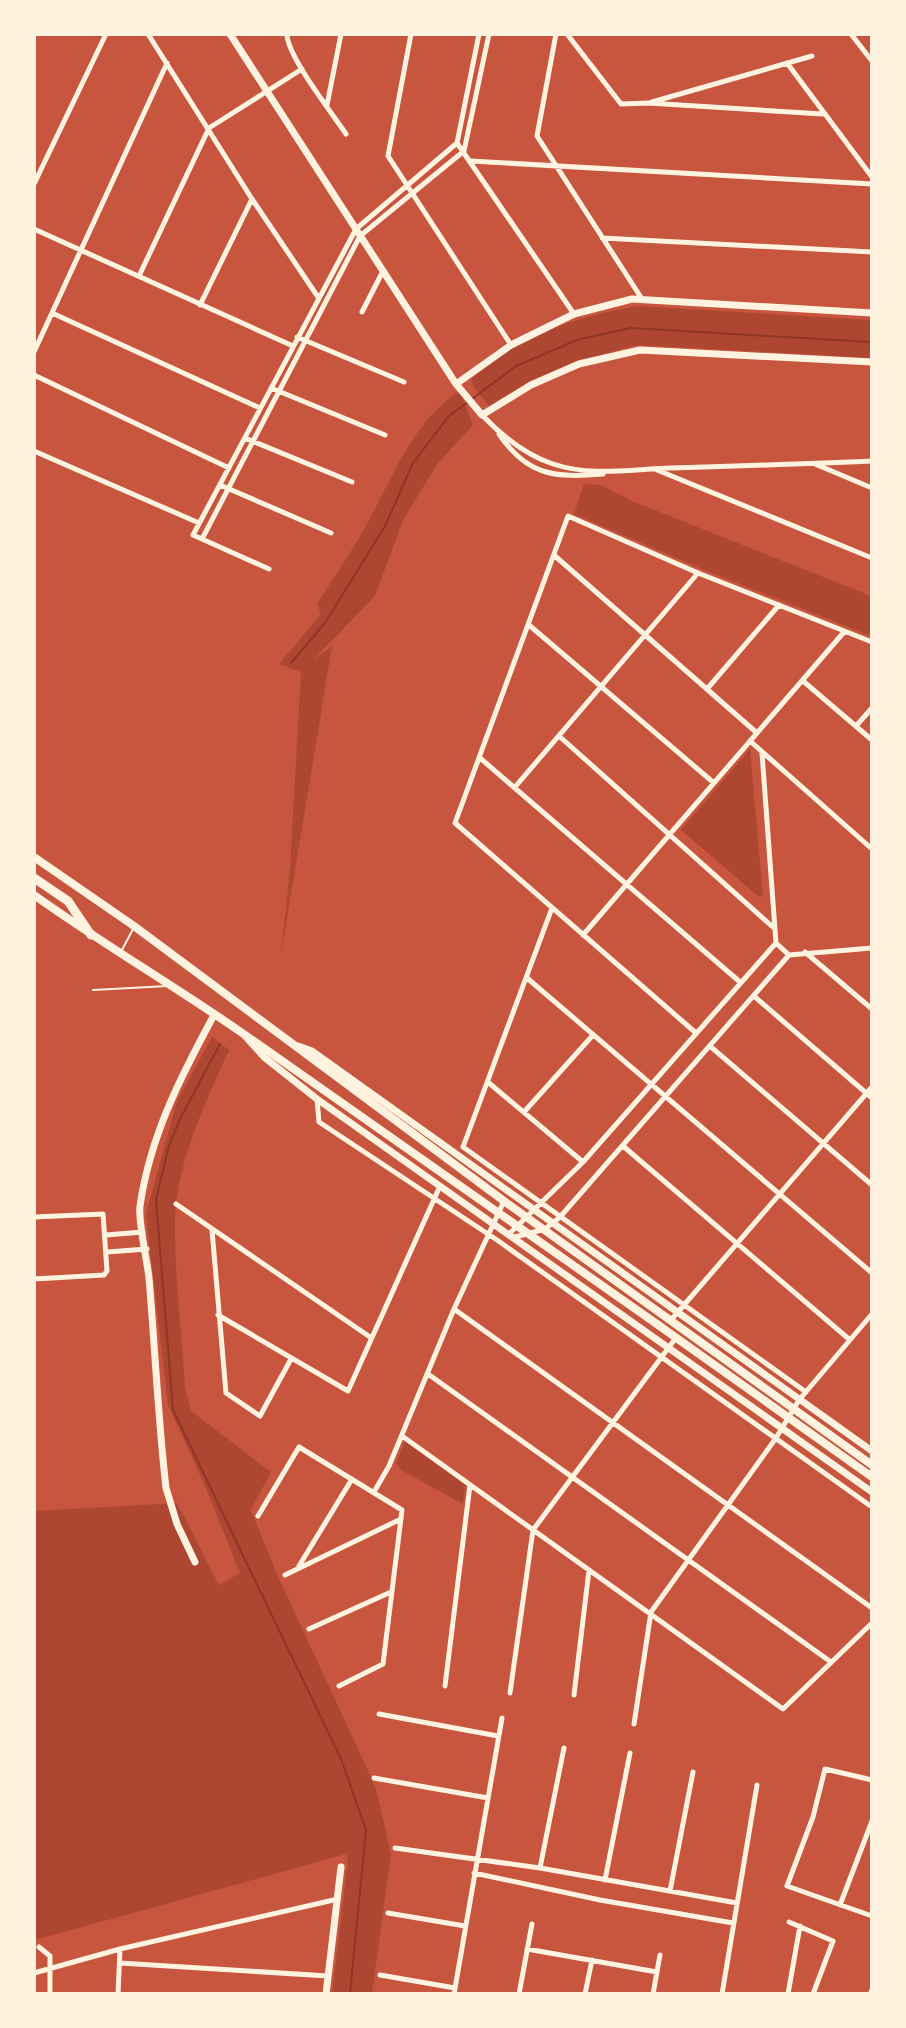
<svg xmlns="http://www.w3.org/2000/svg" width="906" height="2028" font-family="'Alegreya Sans',sans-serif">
  <rect width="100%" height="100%" fill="#c8553d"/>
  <path fill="#ae4732" d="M638,306l233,14v38l-234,-13 -60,16 -47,20 -41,25 -16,-20 -2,-7c13,-10 27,-21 41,-30 33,-22 87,-37 126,-43z
    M460,391l13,34 -35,38 -35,57 -28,76 -63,65 20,-15 -51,309 9,-86 11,-197 -22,-8 42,-50 -4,-10c14,-22 29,-44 42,-66 29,-48 52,-118 101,-147z
    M584,484l17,1 31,16 239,95v40l-164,-65 -133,-57z
    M750,749l13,147 -4,1 -78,-67z
    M212,1037l17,13c-22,49 -53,114 -54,169 -1,56 7,113 10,169l6,23 80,61 -20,38 25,62 100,216 15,67 -19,138h-40l16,-132 -2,-7 -311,86v-429l142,-8 42,82 21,-12 -35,-87 -37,-81 -22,-191 31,-113z
    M405,1441l60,43 -2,20 -62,-34 -5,-7z"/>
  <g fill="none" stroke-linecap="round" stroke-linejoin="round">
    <path stroke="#8f3625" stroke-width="2" d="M291,663l34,-40 60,-97 28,-63 36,-47 67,-50 61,-26 53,-12 242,14
      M220,1044l-41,77 -11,28 -12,51 17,210 168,349 25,71 -16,164"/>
    <path stroke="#fff3e0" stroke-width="2" d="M122,950l11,-21
      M93,990l75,-4"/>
    <path stroke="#fff3e0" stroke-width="5" d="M148,34l104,165 66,98
      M287,34c0,22 45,79 59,100
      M411,34l-23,122 123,189
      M556,34l-19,102 105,163
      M567,34l54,70 27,-1 174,11
      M851,34l21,27
      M34,35l1,-1
      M787,63l85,114
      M652,102l160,-46
      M327,105l14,-71
      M457,143l117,171
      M471,161l401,23
      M34,184l72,-150
      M34,229l259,117
      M602,238l270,14
      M139,276l70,-148 93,-59
      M200,305l52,-106
      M362,312l21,-41
      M52,313l208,95
      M297,337l107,45
      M34,352l133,-289
      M34,375l195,93
      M271,388l114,47
      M482,415c20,21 44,40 71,49 39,13 78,5 118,4 67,-2 134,-4 201,-7
      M499,434c28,42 56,44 104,40
      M245,438l107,44
      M34,451l165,72
      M815,464l57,24
      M657,470l215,88
      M220,485l111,48
      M202,539l158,-303 104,-85 25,-117
      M555,556l202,177
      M269,569l-76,-34 163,-306 101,-86 22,-109
      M529,625l185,158
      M803,681l69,59
      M707,689l72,-84
      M856,726l16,-18
      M559,736l215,192
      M750,741l122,108
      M762,753l14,190
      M480,758l260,224
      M515,787l183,-214
      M552,908l-89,239 343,245
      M583,935l261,-303
      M776,943l13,12 83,-7
      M805,952l67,57
      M527,978l345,295
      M755,997l117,101
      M696,1033l-241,-210 113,-307 130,57 174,69
      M711,1047l161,138
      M489,1083l94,79
      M317,1099l2,23 178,118 375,267
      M524,1112l69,-77
      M623,1146l227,194
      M176,1204l194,133
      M34,1217l69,-3 4,57 -3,4 -70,4
      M212,1230l14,163 34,23 31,-57
      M509,1234l74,-72 193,-219
      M106,1235l37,-3
      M515,1237l30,-8 15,-12 229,-262
      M107,1252l40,-3
      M454,1309l418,299
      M218,1315l130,76 92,-205
      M671,1320l201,-233
      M428,1374l403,288
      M402,1436l381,273 89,-86
      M374,1492l15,-26 65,-157 50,-108
      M258,1516l41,-69 103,63 -19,154 -44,22
      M299,1566l53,-87
      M285,1575l116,-56
      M309,1629l82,-37
      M445,1686l25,-201
      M510,1693l23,-163 142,-191
      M574,1695l15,-125
      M379,1714l119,22
      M634,1724l17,-112 125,-174 23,-38 73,-86
      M374,1778l114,20
      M872,1780l-47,-11 -12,48 -26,69 85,30
      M395,1848l145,20 197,35
      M540,1868l24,-120
      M474,1873l126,27 133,23
      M605,1880l25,-127
      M670,1891l23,-119
      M840,1905l32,-84
      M388,1913l77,13
      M789,1922l44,19 -20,53
      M39,1947l11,9v38
      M527,1949l130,23
      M120,1963l208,13
      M34,1973l86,-24 218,-50
      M380,1975l75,13
      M118,1994l2,-45
      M454,1994l48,-276
      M519,1994l13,-70
      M585,1994l7,-34
      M653,1994l7,-39
      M722,1994l35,-209
      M788,1994l12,-68
      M870,1994l2,-4"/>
    <path stroke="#fff3e0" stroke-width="7" d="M230,34l226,350 26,31 49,-30 48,-21 61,-14 232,12
      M456,384l55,-39 63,-31 58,-15 240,14
      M246,1037l18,20 53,42 555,393
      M298,1046l14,5 560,400
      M195,1562l-18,-38 -11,-36c-8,-70 -11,-140 -17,-210 -2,-19 -11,-55 -9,-72 10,-70 41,-130 74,-191
      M326,1994l15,-127"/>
    <path stroke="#fff3e0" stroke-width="8" d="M34,857l100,69 370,275 368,264
      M34,895c70,50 144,93 214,142 208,145 417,292 624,440"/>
    <path stroke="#fff3e0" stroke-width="9" d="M34,878l34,23 23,34"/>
  </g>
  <rect width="906" height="2028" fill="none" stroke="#fff3e0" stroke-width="72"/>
</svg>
